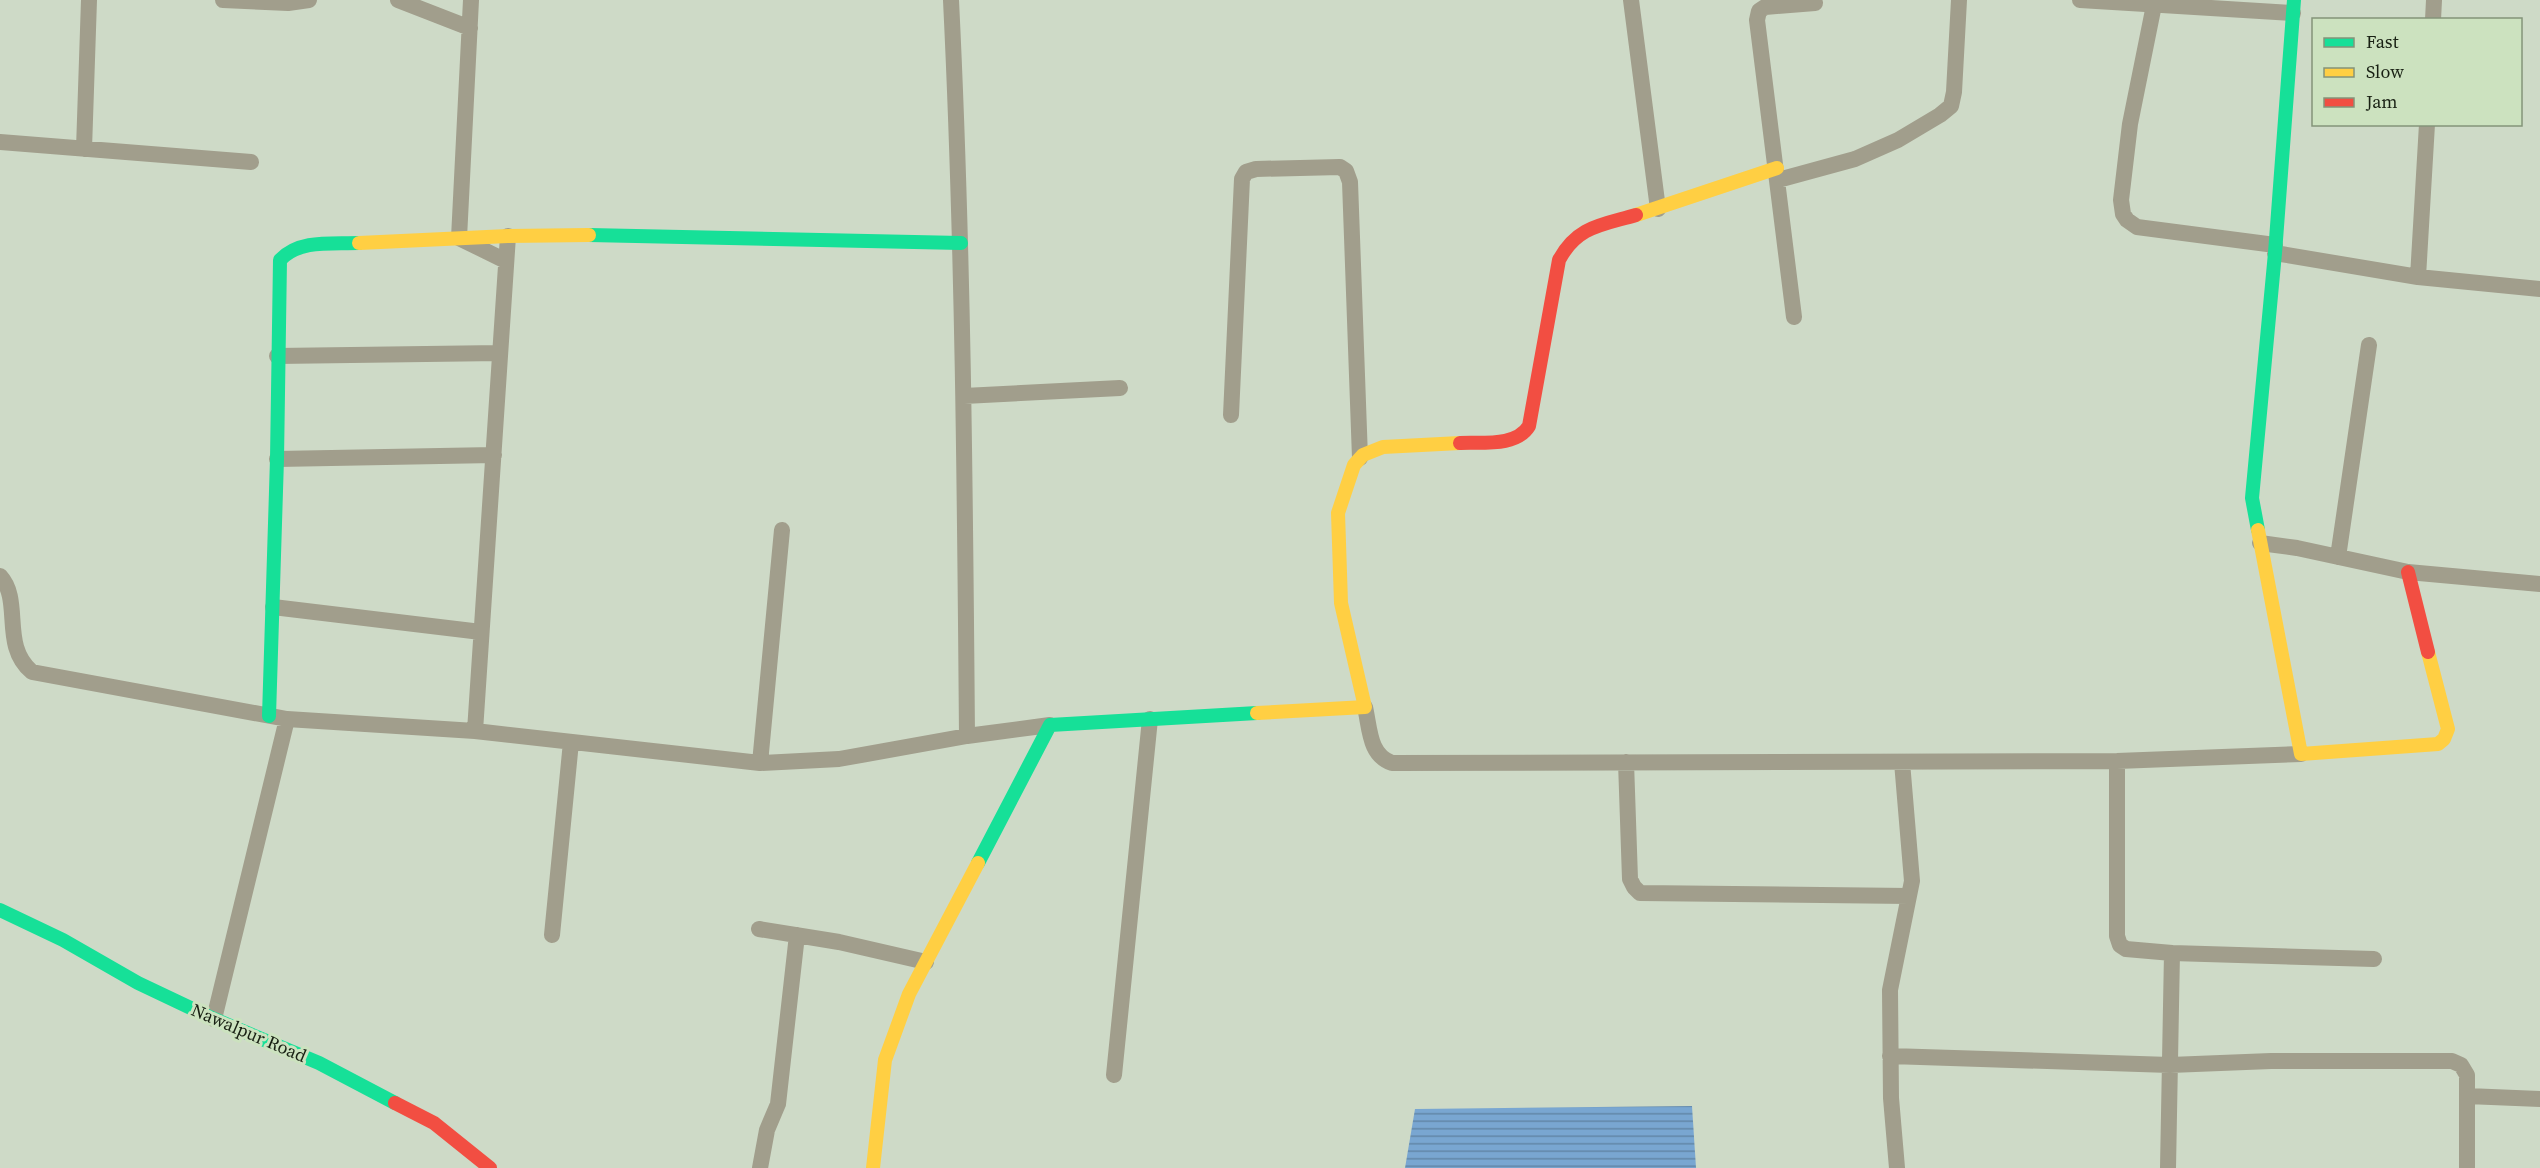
<svg xmlns="http://www.w3.org/2000/svg" width="2540" height="1168" font-family="'Source Serif 4',serif">
  <defs>
    <pattern id="water-rules" width="6" height="5" patternUnits="userSpaceOnUse" patternTransform="scale(1.5)"><rect width="6" height="5" fill="#79a6d1"/><path d="M0 2.5h6" fill="none" stroke="#6287a8"/></pattern>
  </defs>
  <rect width="100%" height="100%" fill="#cedac7"/>
  <path fill="url(#water-rules)" d="M1692,1106l4,62h-291l10,-59z"/>
  <g fill="none" stroke-linecap="round" stroke-linejoin="round">
    <path stroke="#a19e8c" stroke-width="16" d="M223,0l65,3 21,-3
      M398,0l72,28
      M471,0l-12,238 47,23
      M951,0c12,245 14,490 16,736
      M1631,0l27,209
      M2080,0l213,13
      M2154,5l-24,119 -9,76 2,14 4,6 10,7 138,18
      M2433,20l1,-20
      M0,142l251,20
      M84,149l5,-149
      M1778,180l77,-21 43,-19 42,-25 11,-9 3,-14 5,-92
      M2275,253l143,24 122,12
      M2418,277l9,-153
      M1794,317l-37,-297 2,-9 6,-4 50,-4
      M277,356l223,-3
      M964,396l156,-8
      M1231,415l11,-236 4,-7 10,-3 84,-2 6,4 4,11 10,276
      M277,459l217,-4
      M2260,543l37,5 111,24 132,12
      M2338,557l31,-212
      M0,576c23,25 0,69 32,96l255,47 188,12 285,32 79,-4 128,-23 83,-11
      M273,607l208,25
      M1365,707c5,22 4,48 27,56l725,-2 184,-7
      M475,731l33,-495
      M2117,761v175l3,9 6,4 46,4 -4,215
      M1626,762l4,117 4,8 6,6 269,3
      M760,763l22,-233
      M759,929l80,13 87,20
      M552,935l19,-193
      M2172,953l202,6
      M214,1019l73,-300
      M1890,1056l280,9 101,-4h181l9,4 6,10v93
      M1114,1075l36,-356
      M2467,1096l73,3
      M760,1168l7,-38 11,-26 19,-169
      M1897,1168l-6,-70 -1,-108 22,-109 -10,-119"/>
    <path stroke="#16e098" stroke-width="14" d="M589,235l372,8
      M2258,530l-6,-32 23,-245 19,-253
      M269,716l8,-257 3,-199c19,-21 53,-16 79,-17
      M978,863l72,-138 207,-12
      M0,910l63,30 75,43 76,36 105,44 76,40"/>
    <path stroke="#ffcf43" stroke-width="14" d="M1636,215l141,-47
      M359,243l149,-7 81,-1
      M2258,530l43,224 137,-10 6,-5 4,-10 -20,-77
      M1257,713l108,-6 -24,-104 -3,-90 16,-48 9,-10 20,-8 77,-4
      M873,1168l12,-108 24,-66 69,-131"/>
    <path stroke="#f24e42" stroke-width="14" d="M1460,443c23,-1 56,4 69,-17l30,-166c18,-34 43,-35 77,-45
      M2408,572l20,80
      M395,1103l39,20 56,45"/>
  </g>
  <g text-anchor="middle" stroke-width="6" stroke-linejoin="round" paint-order="stroke">
    <g font-size="18" fill="#182013" stroke="#cce2bf">
      <text transform="translate(249 1033) rotate(23)" y="6">Nawalpur Road</text>
    </g>
  </g>
  <rect x="2312" y="18" width="210" height="108" fill="#cce2bf" stroke="#84947a" stroke-width="1.5"/>
  <rect x="2324" y="38" width="30" height="9" fill="#16e098" stroke="#84947a" stroke-width="1.5"/>
  <text x="2366" y="48" font-size="18" fill="#182013">Fast</text>
  <rect x="2324" y="68" width="30" height="9" fill="#ffcf43" stroke="#84947a" stroke-width="1.5"/>
  <text x="2366" y="78" font-size="18" fill="#182013">Slow</text>
  <rect x="2324" y="98" width="30" height="9" fill="#f24e42" stroke="#84947a" stroke-width="1.5"/>
  <text x="2366" y="108" font-size="18" fill="#182013">Jam</text>
</svg>
